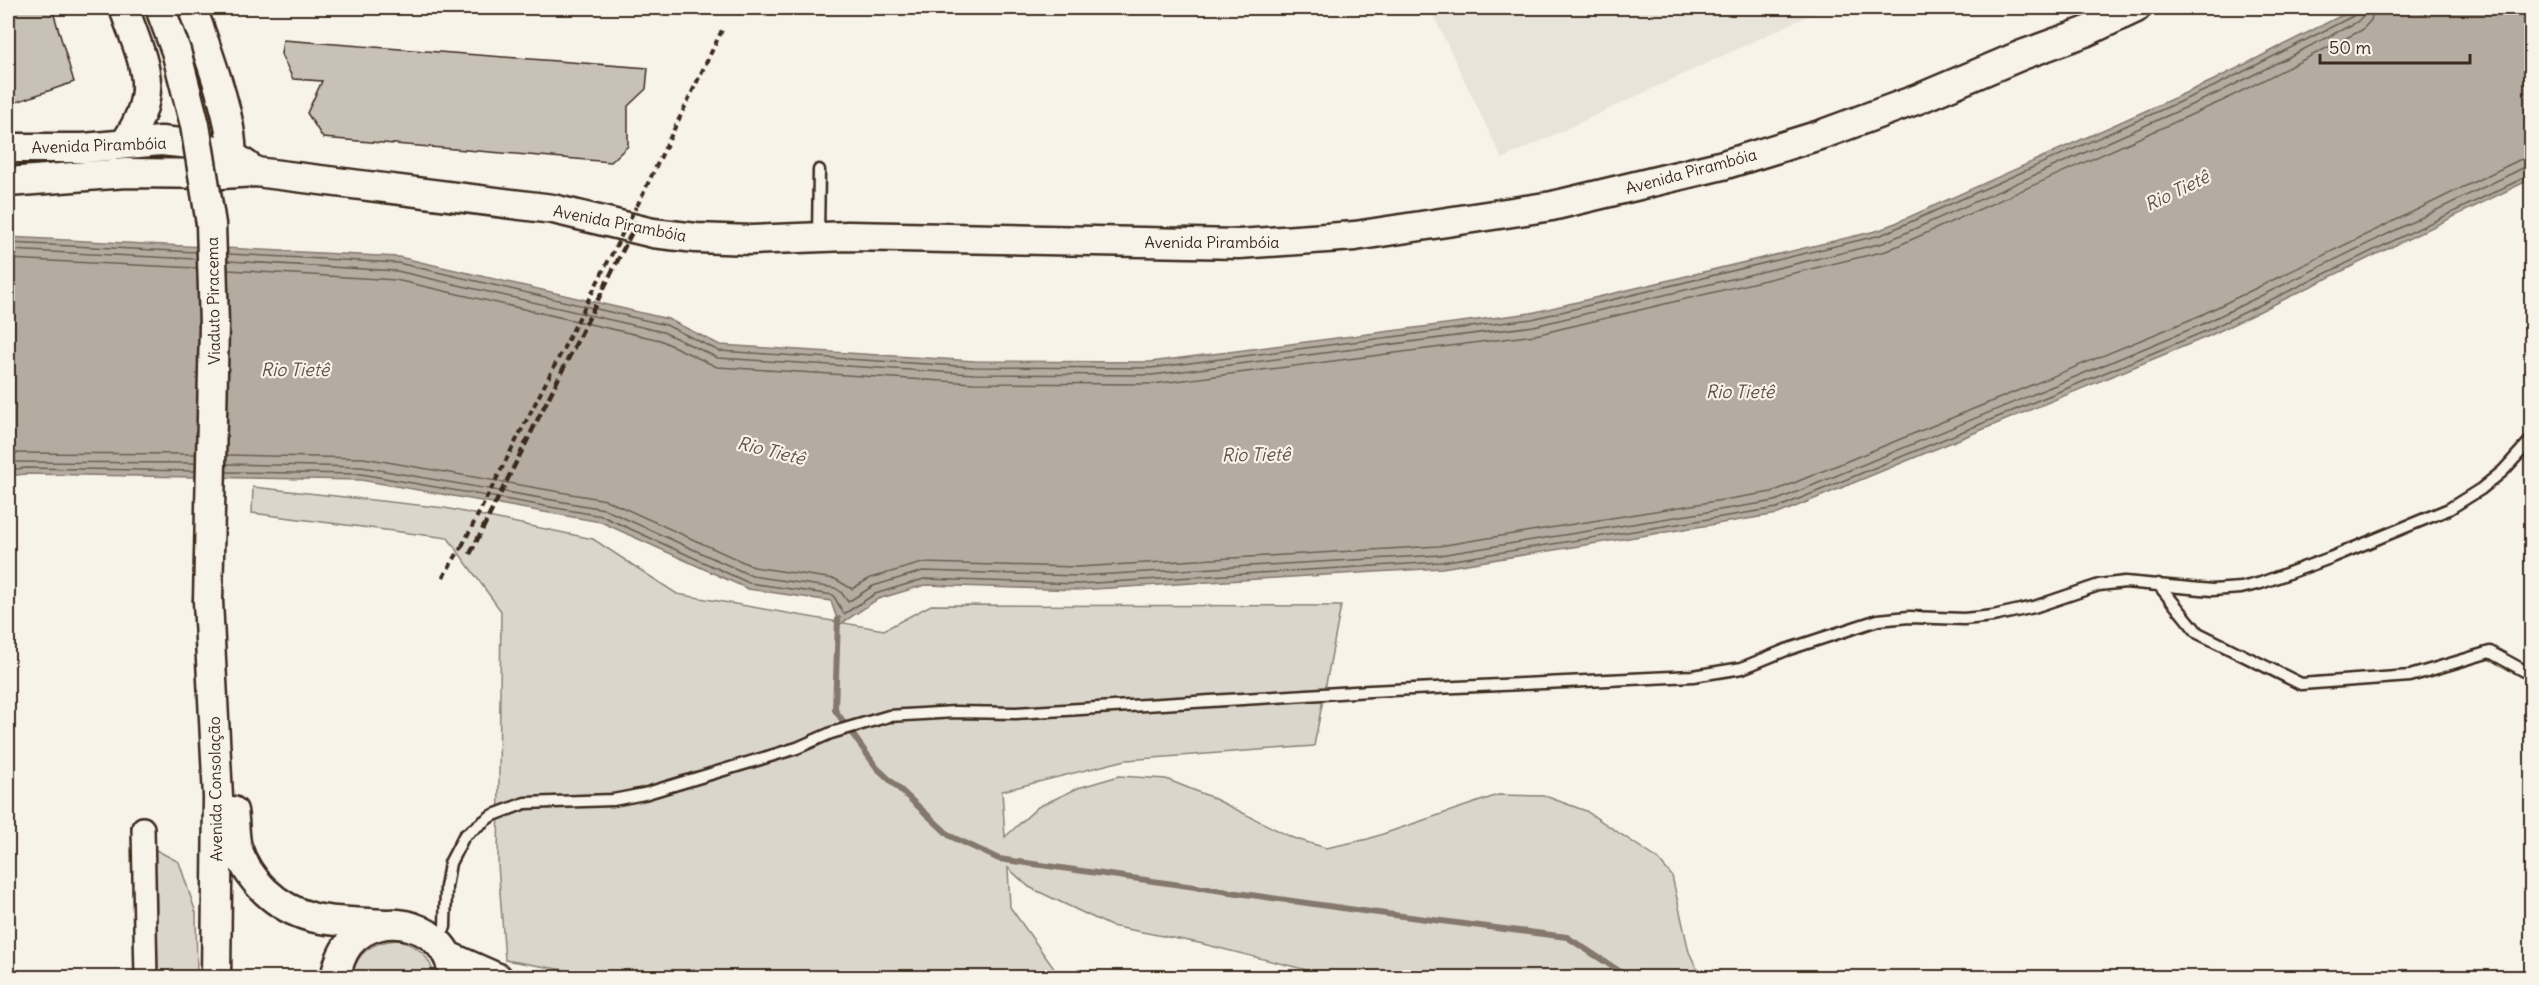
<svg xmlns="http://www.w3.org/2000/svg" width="2539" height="985" font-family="Delius,sans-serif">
  <rect width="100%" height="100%" fill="#f7f3e8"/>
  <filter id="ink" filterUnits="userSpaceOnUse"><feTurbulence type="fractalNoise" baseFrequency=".0167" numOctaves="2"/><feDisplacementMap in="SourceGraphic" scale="12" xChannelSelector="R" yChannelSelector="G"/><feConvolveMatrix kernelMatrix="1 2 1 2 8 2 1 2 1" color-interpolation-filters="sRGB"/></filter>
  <g filter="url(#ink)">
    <path fill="#e9e4d9" d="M1430,8h395l-323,151z"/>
    <path fill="#dbd6cb" stroke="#8b8074" stroke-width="1.5" d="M253,487l192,21 148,31 84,55 207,36 47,-25 410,1 -27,140 -188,14 -124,31 3,46 33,-30 40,-19 41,-12 47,3 45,18 82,41 33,10 42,-9 130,-44 47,1 41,15 72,48 14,17 17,76 12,25h-366l-136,-34 -88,-17 -82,-39 -21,-19 2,39 50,70 -449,1 -106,-18 -7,-96 3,-253 -53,-73 -196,-25z
      M154,849l25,13 17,51 1,64h-42z
      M398,940c21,6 32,16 37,38h-84c5,-26 22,-37 47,-38z"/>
    <path fill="#b4aca0" stroke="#84786c" stroke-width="1.5" d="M2356,8h175v171l-322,157 -431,178 -336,54 -364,22 -153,-5 -47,14 -39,26 -8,-24 -83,-12 -147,-67 -240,-42 -335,-6 -18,2v-239l391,20 269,62 52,26 255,16 175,1 381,-49 349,-83 332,-149z"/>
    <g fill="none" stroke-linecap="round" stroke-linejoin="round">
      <path stroke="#6b5e52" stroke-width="1.5" d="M8,243l188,9
        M8,250l188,9
        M228,254l170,9 268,62 53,26 255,16 177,1 381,-49 349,-84 334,-149 138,-70 4,-8
        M8,259l189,9
        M228,261l169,10 266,61 55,26 256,16 178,1 382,-49 349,-83 335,-150 139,-71 6,-6 2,-8
        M228,270l168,10 264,60 57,27 257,16 179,1 382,-49 351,-84 336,-150 140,-71 9,-10 3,-12
        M8,453l187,1
        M227,455l137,3 242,42 148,67 81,12 17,10 18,-11 52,-15 156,4 361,-21 333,-54 427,-176 320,-156 13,-3
        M8,462l187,1
        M227,464l135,3 242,42 148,67 83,12 6,4 7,10 25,-16 50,-15 155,5 362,-21 335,-54 428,-177 320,-156 9,-2
        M8,470l18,-2 169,3
        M227,472l134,2 241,42 147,67 84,12 11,19 31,-20 49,-15 154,5 363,-22 336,-54 429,-177 326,-157"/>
      <path stroke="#84786c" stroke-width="6" d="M838,619l-3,91 42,58 73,68 49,23 364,52 204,26 63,41"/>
    </g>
    <path fill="#c8c1b6" stroke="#3b2a1e" stroke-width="1.5" d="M8,8h44l22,74 -66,23z
      M283,40l365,28 -2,21 -18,17v40l-17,16 -288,-24 -16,-25 15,-32 -29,-2 -12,-25z"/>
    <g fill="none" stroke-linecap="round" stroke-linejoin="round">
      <defs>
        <path id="service" d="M818,236l1,-66
          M2158,584l40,49 103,51 109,-8 80,-24 42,23
          M437,939l8,-12 1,-40 4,-24 14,-27 27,-20 34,-13 88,-3 31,-6 153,-46 34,-15 58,-17 66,-4 61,1 354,-22 323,-15 49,-8 44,-18 92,-30 31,-3 55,2 29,-3 41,-9 65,-22 26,-3 87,8 29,-2 20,-5 69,-25 119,-49 32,-20 22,-18 29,-32"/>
        <path id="minor" d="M143,828l3,150"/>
        <path id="secondary" d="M124,8c19,55 38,82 1,135
          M192,8c10,29 53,137 35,161
          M8,148h76l77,-7 30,3 28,7 14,5 23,16
          M8,182l118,-9 96,1 34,-2 297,37 100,24 43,5 55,2 97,-4 391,8 116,-8 197,-30 171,-41 100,-31 95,-35 104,-44 63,-23 51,-24
          M208,601l10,196 -2,181
          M233,811c2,11 1,25 4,36 11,34 40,61 74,70 22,6 51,5 74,7
          M448,956l50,22
          M335,978c3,-13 6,-24 14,-34 32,-39 102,-18 104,34"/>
      </defs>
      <use href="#service" stroke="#3b2a1e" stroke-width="15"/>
      <use href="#minor" stroke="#3b2a1e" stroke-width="26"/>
      <use href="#secondary" stroke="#3b2a1e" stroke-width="33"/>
      <path stroke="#3b2a1e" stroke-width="4" stroke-dasharray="6 4.5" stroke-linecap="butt" d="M637,206l86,-178
        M443,577l19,-31"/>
      <use href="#service" stroke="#f7f3e8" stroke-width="10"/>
      <use href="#minor" stroke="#f7f3e8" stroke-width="21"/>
      <use href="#secondary" stroke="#f7f3e8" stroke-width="28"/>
      <path stroke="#3b2a1e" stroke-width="4.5" stroke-dasharray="9 4.5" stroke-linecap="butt" d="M470,554l167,-332"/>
      <defs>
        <path id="secondary-bridge" d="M160,8l16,43 19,74 16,99 3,101 -6,276"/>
      </defs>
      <use href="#secondary-bridge" stroke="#3b2a1e" stroke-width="33" stroke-linecap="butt"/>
      <path stroke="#3b2a1e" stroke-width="4" stroke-dasharray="6 4.5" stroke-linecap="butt" d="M462,546l174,-339"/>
      <use href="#secondary-bridge" stroke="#f7f3e8" stroke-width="28"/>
    </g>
  </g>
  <g text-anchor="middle" stroke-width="4.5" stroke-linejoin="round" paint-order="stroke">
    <g font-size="16" fill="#3b2a1e" stroke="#f7f3e8">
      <text transform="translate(99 145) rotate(-2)" y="6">Avenida Pirambóia</text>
      <text transform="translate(1691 171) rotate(-15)" y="6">Avenida Pirambóia</text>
      <text transform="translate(620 223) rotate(11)" y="6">Avenida Pirambóia</text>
      <text x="1212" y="248">Avenida Pirambóia</text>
      <text transform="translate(213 301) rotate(-91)" y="6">Viaduto Piracema</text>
      <text transform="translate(215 789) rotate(-91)" y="6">Avenida Consolação</text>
    </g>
    <g font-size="18" font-style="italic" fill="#5f5145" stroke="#f7f3e8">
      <text transform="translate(2177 191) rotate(-26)" y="6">Rio Tietê</text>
      <text x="295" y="376">Rio Tietê</text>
      <text x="1740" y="398">Rio Tietê</text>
      <text transform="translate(771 451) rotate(14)" y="6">Rio Tietê</text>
      <text transform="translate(1256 455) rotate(-1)" y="6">Rio Tietê</text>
    </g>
  </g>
  <rect width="2539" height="985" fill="none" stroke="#f7f3e8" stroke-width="30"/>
  <rect x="15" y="15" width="2509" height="955" fill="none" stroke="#3b2a1e" stroke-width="2" filter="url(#ink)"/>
  <path d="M2320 54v9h150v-9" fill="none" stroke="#3b2a1e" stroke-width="3"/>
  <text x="2329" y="54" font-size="18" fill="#3b2a1e" stroke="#f7f3e8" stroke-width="4.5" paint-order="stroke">50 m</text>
</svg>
